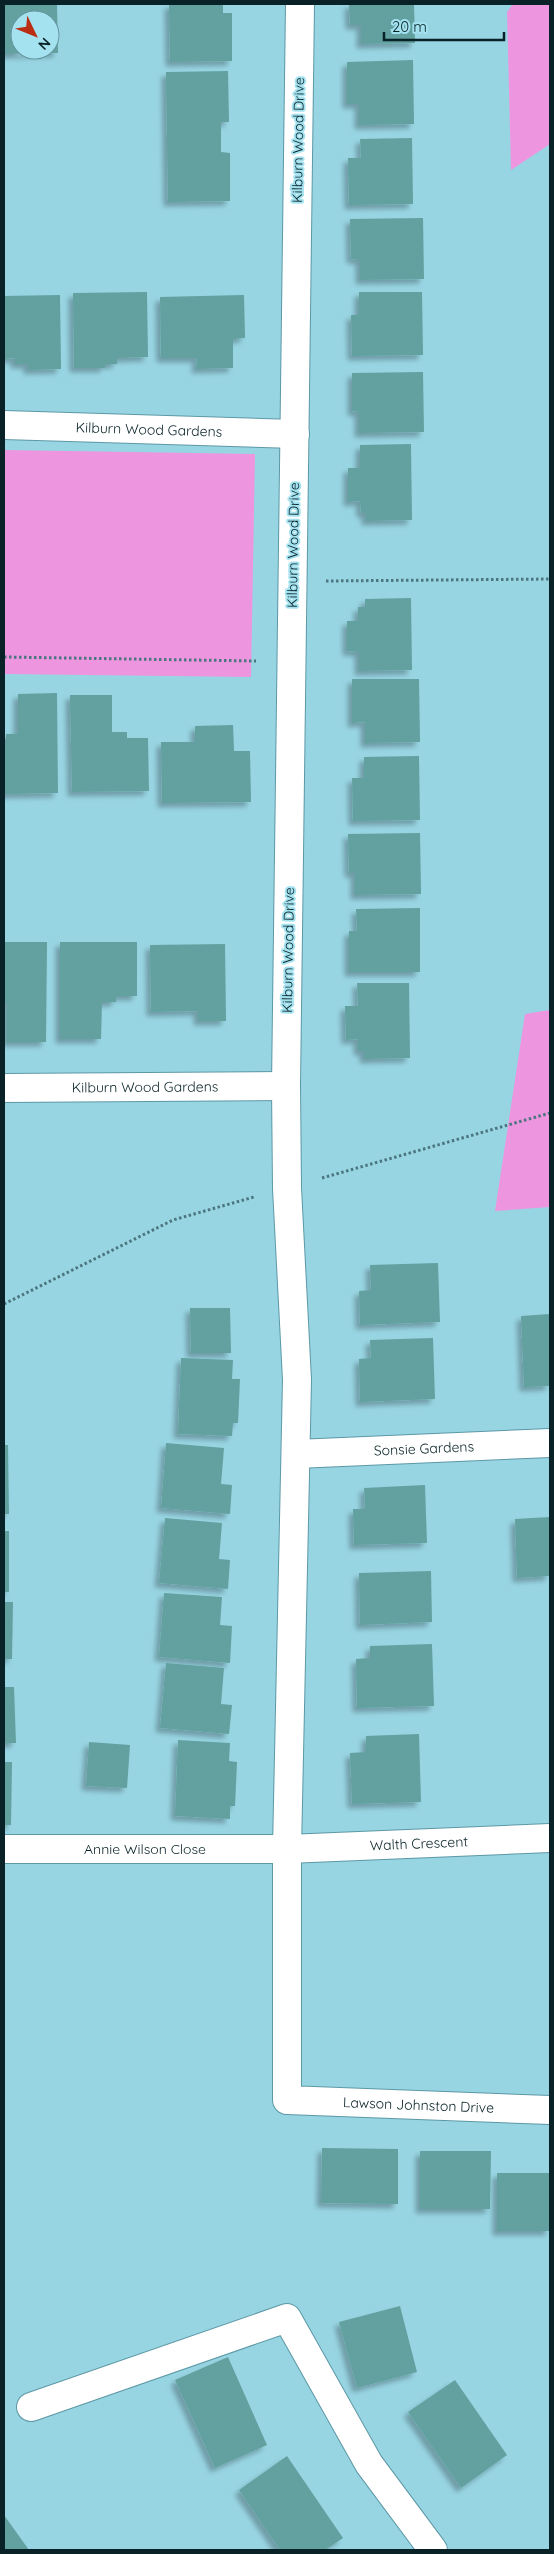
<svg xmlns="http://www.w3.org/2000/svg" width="554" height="2554" font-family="Quicksand,sans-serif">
  <defs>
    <filter id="shadow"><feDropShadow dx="-4.5" dy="4.5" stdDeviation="2.5" flood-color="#0004"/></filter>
  </defs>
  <rect width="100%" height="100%" fill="#98d5e3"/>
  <path fill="#ee95e0" d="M513,4h37v140l-39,26 -4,-158z
    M4,450l251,4 -4,223 -247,-3z
    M550,1010v197l-55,4 30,-197z"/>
  <path fill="#62a19f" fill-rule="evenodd" filter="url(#shadow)" d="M4,4h53l1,49 -54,1zM20,20h30v30h-30z
    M169,4h54v9h9v48l-62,1z
    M349,4h65l1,39 -54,1v-19h-11z
    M413,60l1,64 -55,1v-21h-12v-42z
    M228,71l1,51h-8v30l9,1v48l-62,1 -2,-130z
    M412,138l1,66 -64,1 -1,-47h13l-1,-19z
    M423,218l1,61 -64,1v-20l-9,-1 -1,-40z
    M147,292l1,65 -31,1v6h-12v4h-31l-1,-75z
    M359,292h63l1,63 -71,1 -1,-41h8z
    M60,295l1,74 -33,1v-6h-13v-6l-11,1v-63z
    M244,295l1,43 -12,1v29l-37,1 1,-11h-36l-1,-61z
    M423,372l1,60 -65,1v-21l-7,-1v-38z
    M411,444l1,76 -46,1v-8h-5l-1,-12 -12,1v-34h12v-23z
    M411,598l1,72 -53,1v-19l-12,-1v-30h11v-14h7v-8z
    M352,679h67l1,63 -55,1v-21l-13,1z
    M57,693l1,100 -54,1v-55h2v-5h12v-40z
    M70,695h42v37h15v6h21l1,53 -77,1z
    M233,725l1,26h16l1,51 -89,1 -1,-61h34v-16z
    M419,756l1,64 -67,1 -1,-43h12v-21z
    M420,833l1,61 -66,1v-22h-6l-1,-39z
    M420,908v64h-71v-41h8l-1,-22z
    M4,942h43l-1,100h-39v-40h-3z
    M60,942h77v54h-21v6h-14l-1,37h-41z
    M225,944l1,77h-28v-10l-47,1 -1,-67z
    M357,983h52l1,75 -46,1v-8h-6v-12l-12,1 -1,-34h13z
    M438,1263l2,59 -80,3 -1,-34 12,-1 -1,-25z
    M190,1308h40l1,45h-40z
    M550,1314v72l-26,1 -3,-71z
    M433,1338l2,61 -75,3 -1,-43 12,-1 -1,-18z
    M181,1358l52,2 -1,19h8l-2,44h-5l-1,13 -54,-2z
    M166,1443l58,5 -3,36 11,1 -2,29 -69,-6z
    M4,1445h4l1,69h-5z
    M425,1485l2,58 -73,2 -1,-36h12l-1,-21z
    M550,1517v59l-33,2 -2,-59z
    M165,1518l57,5 -3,36 11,1 -2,29 -69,-6z
    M4,1531h5v61h-5z
    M431,1571l1,51 -72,3 -1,-52z
    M164,1593l58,4 -2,28 12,1 -2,37 -71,-6z
    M4,1602h9l-1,57h-8z
    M432,1644l2,62 -77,2 -1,-49 14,-1v-12z
    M166,1663l58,5 -3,36 11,1 -3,29 -69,-6z
    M4,1687h10l2,56h-12z
    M419,1734l2,68 -69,2 -2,-51 16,-1v-16z
    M178,1740l52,3 -1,18 8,1 -2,44h-5v13l-55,-3z
    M89,1742l41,3 -3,43 -41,-2z
    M4,1762h8l-1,63h-7z
    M322,2148l76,1v55l-77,-1z
    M420,2151h71l-1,58h-70z
    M497,2173h53v58h-53z
    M400,2306l17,66 -60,16 -18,-66z
    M228,2357l39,88 -52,23 -40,-88z
    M455,2380l52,75 -46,33 -53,-76z
    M287,2456l56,82 -18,12h-45l-41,-60z
    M4,2515l25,35h-25z"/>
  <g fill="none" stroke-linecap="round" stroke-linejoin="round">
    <defs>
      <g id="minor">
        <path id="s1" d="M300,4l-14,1082 1,102 10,192 -10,469v251l263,10"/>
        <path id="s2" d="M4,425l291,9"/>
        <path id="s3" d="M4,1088l282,-2"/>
        <path id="s4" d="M296,1454l254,-11"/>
        <path id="s5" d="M4,1849h283l263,-11"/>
        <path d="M31,2407l256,-89 82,146 64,86"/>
      </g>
    </defs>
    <use href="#minor" stroke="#5c98a5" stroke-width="30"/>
    <path stroke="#4c767f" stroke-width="3" stroke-dasharray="2.5 2.5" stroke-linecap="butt" d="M326,581l224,-2
      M4,657l252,4
      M322,1178l228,-65
      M4,1304l169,-84 81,-23"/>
    <use href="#minor" stroke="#fff" stroke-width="28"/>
  </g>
  <g text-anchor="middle" stroke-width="4" stroke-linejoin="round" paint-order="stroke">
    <g font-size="14" fill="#082227" stroke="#a4e2f0">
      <text transform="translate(298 140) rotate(-89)" y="5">Kilburn Wood Drive</text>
      <text dy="5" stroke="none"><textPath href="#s2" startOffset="145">Kilburn Wood Gardens</textPath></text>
      <text transform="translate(293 545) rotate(-89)" y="5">Kilburn Wood Drive</text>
      <text transform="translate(288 950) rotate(-89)" y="5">Kilburn Wood Drive</text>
      <text dy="5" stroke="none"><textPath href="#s3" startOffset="141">Kilburn Wood Gardens</textPath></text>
      <text dy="5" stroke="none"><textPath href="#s4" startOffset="128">Sonsie Gardens</textPath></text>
      <text dy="5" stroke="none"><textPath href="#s5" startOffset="415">Walth Crescent</textPath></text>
      <text dy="5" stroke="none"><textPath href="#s5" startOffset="141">Annie Wilson Close</textPath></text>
      <text dy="5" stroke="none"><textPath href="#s1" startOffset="2228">Lawson Johnston Drive</textPath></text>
    </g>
  </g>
  <rect width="554" height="2554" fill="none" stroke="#082227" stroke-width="10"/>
  <g transform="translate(35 35) rotate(133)"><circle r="24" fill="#a4e2f0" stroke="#6695a0"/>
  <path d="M0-4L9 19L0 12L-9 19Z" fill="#ba2e14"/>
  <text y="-8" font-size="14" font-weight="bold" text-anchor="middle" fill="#082227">N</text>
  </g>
  <path d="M384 32v8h120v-8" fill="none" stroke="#082227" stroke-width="2.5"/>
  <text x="392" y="32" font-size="15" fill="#082227" stroke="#a4e2f0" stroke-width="4" paint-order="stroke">20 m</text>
</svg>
